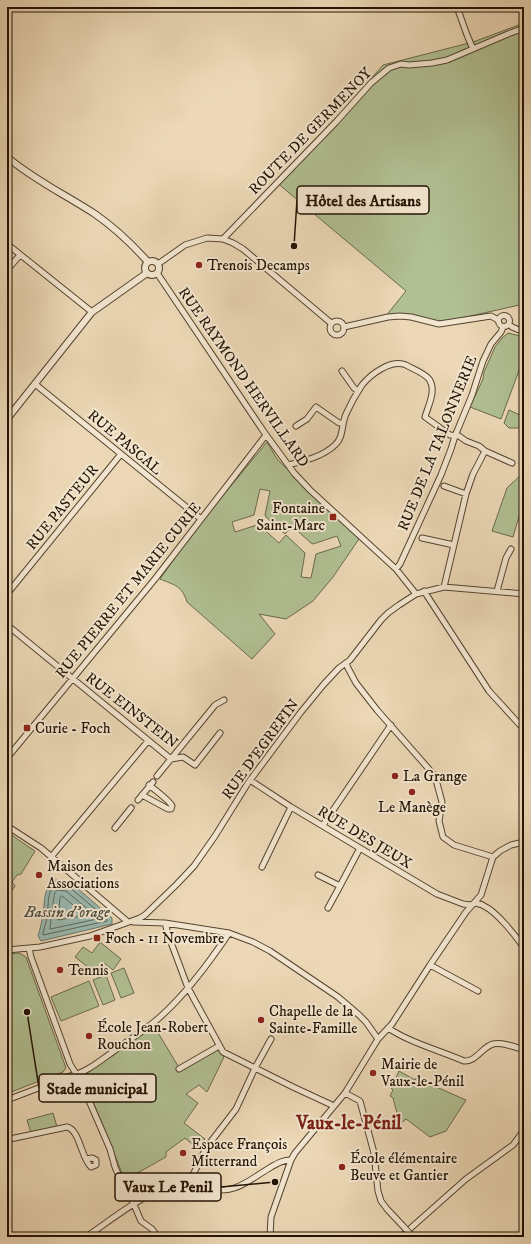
<svg xmlns="http://www.w3.org/2000/svg" width="531" height="1244" font-family="'IM FELL DW Pica',serif">
  <rect width="100%" height="100%" fill="#ecd8b6"/>
  <filter id="stains"><feTurbulence type="fractalNoise" baseFrequency=".005" numOctaves="4"/><feColorMatrix values="0 0 0 0 .2 0 0 0 0 .09 0 0 0 0 .02 0 0 0 .5 -.17"/></filter>
  <radialGradient id="worn" r=".72"><stop offset=".6" stop-color="#630" stop-opacity="0"/><stop offset="1" stop-color="#630" stop-opacity=".3"/></radialGradient>
  <path fill="#b1c093" stroke="#6a6a4b" fill-rule="evenodd" d="M524,23v281l-85,19 -31,-9 -23,3 21,-26 -131,-110 73,-76 35,-40 90,-23z
    M508,333l16,4v20l-23,62 -31,-12 13,-28 1,-7 11,-25 7,-9z
    M509,410l15,7v16l-4,-5h-11l-5,-5z
    M267,442l10,17 82,80 -26,38 -20,24 -27,18 -27,-5 16,20 -23,25 -65,-57c-5,-16 -12,-17 -27,-23l32,-46zM260,489l10,2 -5,24 1,2 19,17 7,-8 19,17 2,1 24,-8 4,10 -25,8 -5,24 -10,-1 4,-24 -19,-18 -7,8 -20,-18h-2l-22,7 -3,-10 22,-7z
    M524,472v27l-11,38 -21,-6 15,-43z
    M7,832l28,19 -14,23 -4,1 -5,7 3,4 -8,12z
    M100,942l21,17 -8,11 -9,-7 -8,10 -21,-16 8,-10 9,6z
    M19,953l7,4 40,111 -3,4 -52,20 -4,-9v-129z
    M124,968l10,25 -13,5 -10,-25z
    M106,975l9,25 -12,5 -10,-25z
    M89,981l10,25 -38,15 -10,-24z
    M154,1026l27,45 36,-22 7,8 -17,35 -8,-7 -13,9 12,9 -14,20 21,16 -8,9 -12,-10 -19,14v5l-41,23 -43,-105z
    M399,1071l16,9 1,-2 50,22 -20,31 -16,6 -24,-18 -6,5 -7,-26 -3,-2 3,-6 -2,-2z
    M53,1113l4,14 -26,6 -4,-13z"/>
  <path fill="#99b9b1" stroke="#69776b" d="M55,880l15,2 42,36v6l-71,17 -3,-5c2,-7 4,-15 5,-22 2,-12 0,-27 12,-34z"/>
  <g fill="none" stroke-linecap="round" stroke-linejoin="round">
    <path stroke="#5e665a" stroke-width="1" d="M56,884l12,2 39,33v2l-64,14v-2c1,-5 3,-10 4,-15 2,-11 -1,-28 9,-34z
      M58,890l8,1 30,25 1,3 -47,10c0,-3 4,-35 5,-37 1,-1 2,-2 3,-2z
      M62,896l21,17v3l-25,4 2,-22z"/>
    <path stroke="#ceba9b" stroke-width="5" stroke-dasharray="5 2.5" stroke-linecap="butt" d="M131,808l7,-8"/>
    <defs>
      <path id="minor" d="M457,7l10,28 6,14
        M223,239l113,-117 35,-39 18,-15 12,-4 8,1 23,-2 15,-3 61,-26 16,-6
        M7,244l85,68
        M158,264l27,-19 22,-7 16,1 10,4 10,6 88,74
        M7,270l13,-15
        M157,273l107,159 30,41 16,17 86,79 20,25
        M498.5 321a5.5 5.5 0 1 1 11 0a5.5 5.5 0 1 1-11 0Z
        M330 328a7 7 0 1 1 14 0a7 7 0 1 1-14 0Z
        M509,324l3,3 12,5
        M344,327l44,-10 12,-1 11,1 28,7 52,-8 7,4
        M342,371l12,17 4,3
        M35,384l166,135
        M296,426l11,-7 9,-12 23,16h4
        M485,451l27,12
        M288,465c16,-4 34,-8 47,-20 9,-8 6,-20 11,-31 4,-9 10,-20 16,-29 9,-11 29,-26 44,-20 7,4 18,8 23,14 8,11 -1,27 -4,38l25,18 9,1 7,5 13,5 6,5 -12,23 -7,20 -22,93
        M444,486l22,8
        M422,538l32,7
        M396,569l4,-5 41,-89 10,-26 4,-13 17,-41 11,-34 8,-17 10,-12 2,-5
        M424,591l65,100 31,34 4,1
        M497,591l9,-33 5,-9
        M7,594l114,-140
        M7,625l164,134 12,-2 12,8 25,-32
        M346,663l2,5 8,15 21,27 58,66 7,26 -3,19 4,16 11,8 39,12
        M7,758l148,-179 111,-144
        M157,776l58,-71 9,-5
        M250,780l41,27 146,87 26,10 9,1
        M142,795l26,14h3l1,-3c-2,-5 -17,-16 -23,-21
        M138,800l15,-18
        M323,825l68,-100
        M7,826l34,22 87,74
        M115,828l16,-20
        M51,857l97,-116
        M262,867l29,-60
        M318,875l22,11 20,-38
        M475,903c3,1 7,1 9,3 13,6 32,30 40,42
        M328,908l12,-22
        M133,922l32,1 64,10 24,9 17,9 68,46 21,18 7,7 12,17
        M165,923l4,14 19,51 35,64 70,35 41,19
        M29,948l2,9 39,107 10,16 30,69 5,18 8,18 9,15 9,21 11,8 6,8
        M7,950l33,-3 50,-11 50,-18 5,-3 32,-31 17,-18 21,-30 33,-53 53,-71 23,-28 15,-16 11,-8 31,-40 7,-7 11,-8 17,-11 28,-7 80,7
        M430,965l48,26
        M388,1028c23,15 50,22 76,33 12,1 18,-14 29,-17 10,-2 22,3 31,6
        M179,1069l40,-23
        M345,1093l15,8 14,52 4,38 3,10 6,8 16,17
        M7,1100l63,-24c16,-3 31,-16 44,-25 15,-11 31,-21 45,-33 27,-24 50,-55 70,-85
        M7,1140l3,-1 57,-12c13,3 14,31 24,40l5,-2v-5l-4,-2 -6,1
        M191,1179l15,-31 30,-39 19,-41 16,-29
        M191,1179c4,6 9,7 16,9 27,8 42,-8 64,-21 7,-4 12,-7 20,-7
        M404,1234l62,-55 47,-34 11,-15
        M86,1237c26,-18 50,-37 79,-50 8,-3 19,-3 26,-8
        M270,1237l1,-20 20,-57 4,-7 50,-60 33,-54 14,-15 38,-59 36,-53 15,-17 12,-38 7,-6 11,-6 13,-3"/>
      <path id="tertiary" d="M7,157c27,23 59,38 88,57 20,14 37,30 53,48
        M145 268a7 7 0 1 1 14 0a7 7 0 1 1-14 0Z
        M7,419l85,-107 55,-39"/>
    </defs>
    <use href="#minor" stroke="#544430" stroke-width="7"/>
    <use href="#tertiary" stroke="#544430" stroke-width="8"/>
    <use href="#minor" stroke="#f3e6d0" stroke-width="5"/>
    <use href="#tertiary" stroke="#f3e6d0" stroke-width="6"/>
    <defs>
      <path id="minor-bridge" d="M403,1226l10,11"/>
    </defs>
    <use href="#minor-bridge" stroke="#544430" stroke-width="7" stroke-linecap="butt"/>
    <use href="#minor-bridge" stroke="#f3e6d0" stroke-width="5"/>
  </g>
  <g fill="#8f2418" stroke="#f3e6d0" stroke-width="1.5">
    <circle cx="199" cy="265" r="4"/>
    <rect x="329" y="513" width="8" height="8" rx="2"/>
    <rect x="23" y="724" width="8" height="8" rx="2"/>
    <circle cx="395" cy="776" r="4"/>
    <circle cx="412" cy="792" r="4"/>
    <circle cx="39" cy="875" r="4"/>
    <rect x="93" y="934" width="8" height="8" rx="2"/>
    <circle cx="60" cy="970" r="4"/>
    <circle cx="261" cy="1020" r="4"/>
    <circle cx="89" cy="1036" r="4"/>
    <circle cx="373" cy="1073" r="4"/>
    <circle cx="183" cy="1153" r="4"/>
    <circle cx="342" cy="1167" r="4"/>
  </g>
  <g text-anchor="middle" stroke-width="4" stroke-linejoin="round" paint-order="stroke">
    <g font-size="15" fill="#221303" stroke="#f3e6d0">
      <text transform="translate(310 131) rotate(-46)" y="5">ROUTE DE GERMENOY</text>
      <text transform="translate(244 377) rotate(55)" y="5">RUE RAYMOND HERVILLARD</text>
      <text transform="translate(125 442) rotate(40)" y="5">RUE PASCAL</text>
      <text transform="translate(437 443) rotate(-68)" y="5">RUE DE LA TALONNERIE</text>
      <text transform="translate(62 507) rotate(-51)" y="5">RUE PASTEUR</text>
      <text transform="translate(128 590) rotate(-51)" y="5">RUE PIERRE ET MARIE CURIE</text>
      <text transform="translate(132 710) rotate(38)" y="5">RUE EINSTEIN</text>
      <text transform="translate(260 749) rotate(-54)" y="5">RUE D'EGREFIN</text>
      <text transform="translate(365 837) rotate(31)" y="5">RUE DES JEUX</text>
    </g>
    <g font-size="15" fill="#221303" stroke="#f3e6d0" text-anchor="start">
      <text x="207" y="270">Trenois Decamps</text>
      <text x="325" y="513" text-anchor="end">Fontaine<tspan x="325" dy="17">Saint-Marc</tspan></text>
      <text x="35" y="733">Curie - Foch</text>
      <text x="403" y="781">La Grange</text>
      <text x="412" y="812" text-anchor="middle">Le Manège</text>
      <text x="47" y="871">Maison des<tspan x="47" dy="17">Associations</tspan></text>
      <text x="105" y="943">Foch - 11 Novembre</text>
      <text x="68" y="975">Tennis</text>
      <text x="269" y="1016">Chapelle de la<tspan x="269" dy="17">Sainte-Famille</tspan></text>
      <text x="97" y="1032">École Jean-Robert<tspan x="97" dy="17">Rouchon</tspan></text>
      <text x="381" y="1069">Mairie de<tspan x="381" dy="17">Vaux-le-Pénil</tspan></text>
      <text x="191" y="1149">Espace François<tspan x="191" dy="17">Mitterrand</tspan></text>
      <text x="350" y="1163">École élémentaire<tspan x="350" dy="17">Beuve et Gantier</tspan></text>
    </g>
    <g font-size="16" font-style="italic" fill="#4c4d40" stroke="#f3e6d0">
      <text x="67" y="917">Bassin d'orage</text>
    </g>
    <g font-size="19" font-weight="bold" fill="#7a1f14" stroke="#f3e6d0">
      <text x="349" y="1129">Vaux-le-Pénil</text>
    </g>
  </g>
  <path fill="none" stroke="#221303" stroke-width="1.5" d="M294 246L297 200M27 1012L39 1088M275 1182L221 1187"/>
  <g fill="#221303" stroke="#f3e6d0" stroke-width="1.5">
    <circle cx="294" cy="246" r="4"/>
    <circle cx="27" cy="1012" r="4"/>
    <circle cx="275" cy="1182" r="4"/>
  </g>
  <g fill="#f3e6d0" stroke="#221303" stroke-width="1.5">
    <rect x="297" y="186" width="132" height="28" rx="4"/>
    <rect x="39" y="1074" width="117" height="28" rx="4"/>
    <rect x="115" y="1173" width="106" height="28" rx="4"/>
  </g>
  <g font-size="16" text-anchor="middle" font-weight="bold" fill="#221303">
    <text x="363" y="206">Hôtel des Artisans</text>
    <text x="97" y="1094">Stade municipal</text>
    <text x="168" y="1192">Vaux Le Penil</text>
  </g>
  <rect width="531" height="1244" fill="none" stroke="#ecd8b6" stroke-width="24"/>
  <rect x="8" y="8" width="515" height="1228" fill="none" stroke="#221303" stroke-width="2"/>
  <rect x="12" y="12" width="507" height="1220" fill="none" stroke="#221303"/>
  <rect width="100%" height="100%" filter="url(#stains)"/>
  <rect width="100%" height="100%" fill="url(#worn)"/>
</svg>
